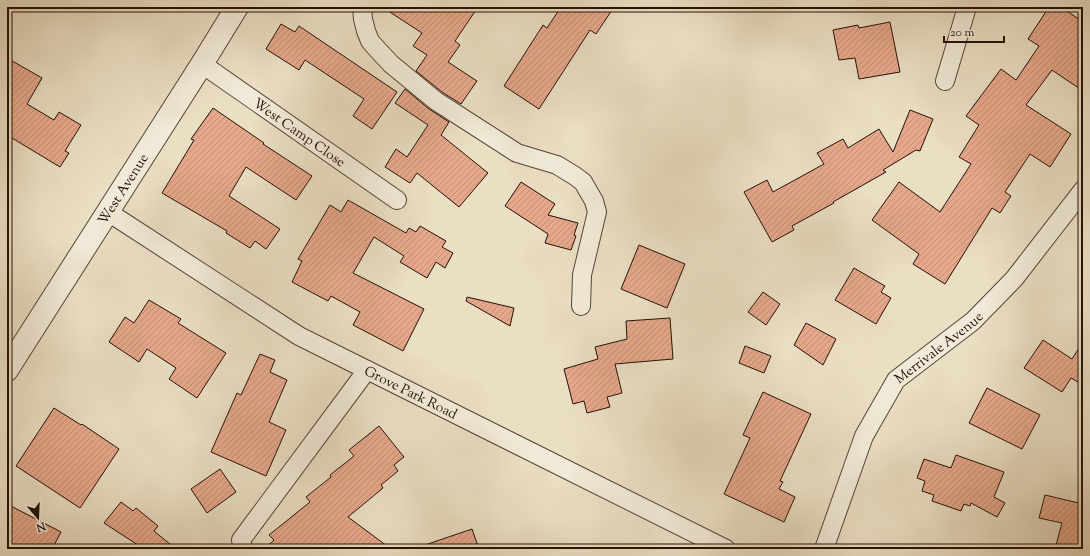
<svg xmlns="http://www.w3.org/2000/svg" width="1090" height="556" font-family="'Sorts Mill Goudy',serif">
  <defs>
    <pattern id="building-hatch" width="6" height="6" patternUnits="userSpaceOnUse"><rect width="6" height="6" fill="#e6a88b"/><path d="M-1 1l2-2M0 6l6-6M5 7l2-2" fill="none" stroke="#c59076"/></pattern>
  </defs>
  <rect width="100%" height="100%" fill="#eadec3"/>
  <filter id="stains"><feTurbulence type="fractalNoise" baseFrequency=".005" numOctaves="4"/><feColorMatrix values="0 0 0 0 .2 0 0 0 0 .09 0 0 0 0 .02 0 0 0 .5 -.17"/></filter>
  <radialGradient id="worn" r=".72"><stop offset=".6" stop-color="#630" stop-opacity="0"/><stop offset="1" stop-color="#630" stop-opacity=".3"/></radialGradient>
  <path fill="url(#building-hatch)" stroke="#251006" d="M382,7h96l-23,34 5,4 -12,17 29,19 -16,23 -19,-12 -26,-21 11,-16 -14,-9 9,-13z
    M561,7h53l-18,27 -6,-4 -51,79 -35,-23 39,-61 4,3z
    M1049,7h12l22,15v69l-31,-21 -26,35 45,29 -21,33 -20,-13 -25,38 6,4 -11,17 -8,-5 -47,76 -32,-20 6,-10 -47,-34 27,-38 41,30 31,-48 -12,-7 20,-32 -13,-9 35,-47 15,11 23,-34 -11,-7z
    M890,22l10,50 -41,7 -4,-21 -16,2 -6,-30 25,-5 1,3z
    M281,24l14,8 4,-6 98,66 -25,37 -19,-13 11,-17 -59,-39 -6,10 -33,-21z
    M7,58l35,20 -15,26 27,16 5,-8 22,13 -16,26 4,2 -9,14 -53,-32z
    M405,89l24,20 20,13 -8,13 47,38 -29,34 -42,-34 -7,10 -25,-16 11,-18 11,8 21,-32 -33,-22z
    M213,108l51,35 -1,1 49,32 -16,24 -50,-33 -17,29 51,33 -14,20 -11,-8 -5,7 -24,-15 1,-2 -65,-38 32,-53 -3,-1z
    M910,110l23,9 -13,32 -4,-1 -33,20 3,2 -53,30 1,1 -42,23 2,4 -22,12 -28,-50 23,-12 6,12 51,-28 -7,-11 26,-14 5,9 31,-19 14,23z
    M521,182l34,22 -7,11 30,8 -4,12 2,1 -5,14 -26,-7 3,-9 -43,-28z
    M348,200l58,33 3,-5 7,4 4,-6 26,15 -4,6 11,6 -8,15 -9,-6 -9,16 -27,-16 4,-6 -30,-19 -21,36 71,36 -21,42 -50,-26 7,-13 -29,-16 -3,5 -36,-19 10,-21 -4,-2 32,-54 11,7z
    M639,245l46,19 -18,44 -46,-19z
    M854,268l31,18 -4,6 10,6 -15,26 -41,-24z
    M763,292l17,12 -14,21 -18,-13z
    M467,297l47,11 -4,18 -44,-25z
    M149,300l32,19 -3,4 48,30 -29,45 -28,-19 7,-11 -29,-19 -8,13 -30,-20 16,-25 9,6z
    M670,318l3,41 -58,5 7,29 -15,4 3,10 -23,6 -3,-12 -11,3 -9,-35 34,-10 -3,-12 32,-8 -1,-18z
    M806,323l30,16 -13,26 -29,-20z
    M1043,340l29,19 11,-17v43l-12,-7 -9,14 -38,-24z
    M745,346l26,10 -7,17 -25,-10z
    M260,354l15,6 -5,12 17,8 -18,42 17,8 -20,46 -55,-24 26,-59 4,2z
    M987,388l53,27 -18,34 -53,-26z
    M763,392l48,22 -31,67 3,1 -4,7 16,8 -11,25 -60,-28 26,-56 -7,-3z
    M54,408l27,17 1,-1 37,25 -39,59 -64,-42z
    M379,426l25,31 -10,8 4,6 -17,14 2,3 -35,29 43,32h-127l10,-9 -5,-5 41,-33 -4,-5 25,-20 -1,-2 24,-19 -5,-6z
    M956,455l48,17 -10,25 11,6 -8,14 -26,-14 -1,3 -6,-2 -3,7 -29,-10 2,-6 -12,-4 3,-10 -8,-3 7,-19 27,9z
    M220,469l16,23 -29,21 -16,-24z
    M1045,495l38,9v45h-28l7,-26 -23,-5z
    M121,502l12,9 3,-3 22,18 -4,5 22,18h-32l-40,-26z
    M7,504l54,28 -9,17h-45z
    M472,529l7,20h-57v-3z"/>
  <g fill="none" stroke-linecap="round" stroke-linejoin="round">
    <defs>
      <g id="minor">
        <path d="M362,7l1,12 3,12 4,10 7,8 14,15 45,37 81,52 40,12 18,11 8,6 11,19 3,11 -15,63 -1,31"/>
        <path id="s1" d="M202,64l195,136"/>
        <path d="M945,81l22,-74"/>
        <path id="s2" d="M108,212l191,124 427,213"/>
        <path d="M243,549l-2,-9 126,-170"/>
        <path id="s3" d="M824,549l40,-113 32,-56 77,-59 41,-42 69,-89"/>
      </g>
      <g id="tertiary">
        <path id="s4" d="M7,370l195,-306 35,-57"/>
      </g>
    </defs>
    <use href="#minor" stroke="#564435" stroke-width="20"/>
    <use href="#tertiary" stroke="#564435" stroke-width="24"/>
    <use href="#minor" stroke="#f1ead8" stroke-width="18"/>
    <use href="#tertiary" stroke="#f1ead8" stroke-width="22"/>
  </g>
  <g text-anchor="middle" stroke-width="3" stroke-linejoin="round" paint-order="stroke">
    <g font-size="14" fill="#251006" stroke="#f1ead8">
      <text dy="5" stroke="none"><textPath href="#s1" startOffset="119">West Camp Close</textPath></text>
      <text dy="5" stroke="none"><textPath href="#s4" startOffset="215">West Avenue</textPath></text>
      <text dy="5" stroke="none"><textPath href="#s3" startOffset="238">Merrivale Avenue</textPath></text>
      <text dy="5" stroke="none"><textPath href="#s2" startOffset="353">Grove Park Road</textPath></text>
    </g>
  </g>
  <rect width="1090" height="556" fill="none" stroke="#eadec3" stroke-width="24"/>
  <rect x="8" y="8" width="1074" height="540" fill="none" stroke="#251006" stroke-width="2"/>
  <rect x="12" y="12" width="1066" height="532" fill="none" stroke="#251006"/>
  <g transform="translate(38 518) rotate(161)" stroke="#f1ead8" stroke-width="3" paint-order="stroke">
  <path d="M0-3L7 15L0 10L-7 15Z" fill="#251006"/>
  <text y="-6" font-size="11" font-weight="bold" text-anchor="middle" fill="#251006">N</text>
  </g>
  <path d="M944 36v6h60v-6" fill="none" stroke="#251006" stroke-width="2"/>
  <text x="950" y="36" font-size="12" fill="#251006" stroke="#f1ead8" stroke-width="3" paint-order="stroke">20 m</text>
  <rect width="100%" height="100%" filter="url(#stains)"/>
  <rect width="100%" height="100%" fill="url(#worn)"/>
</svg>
